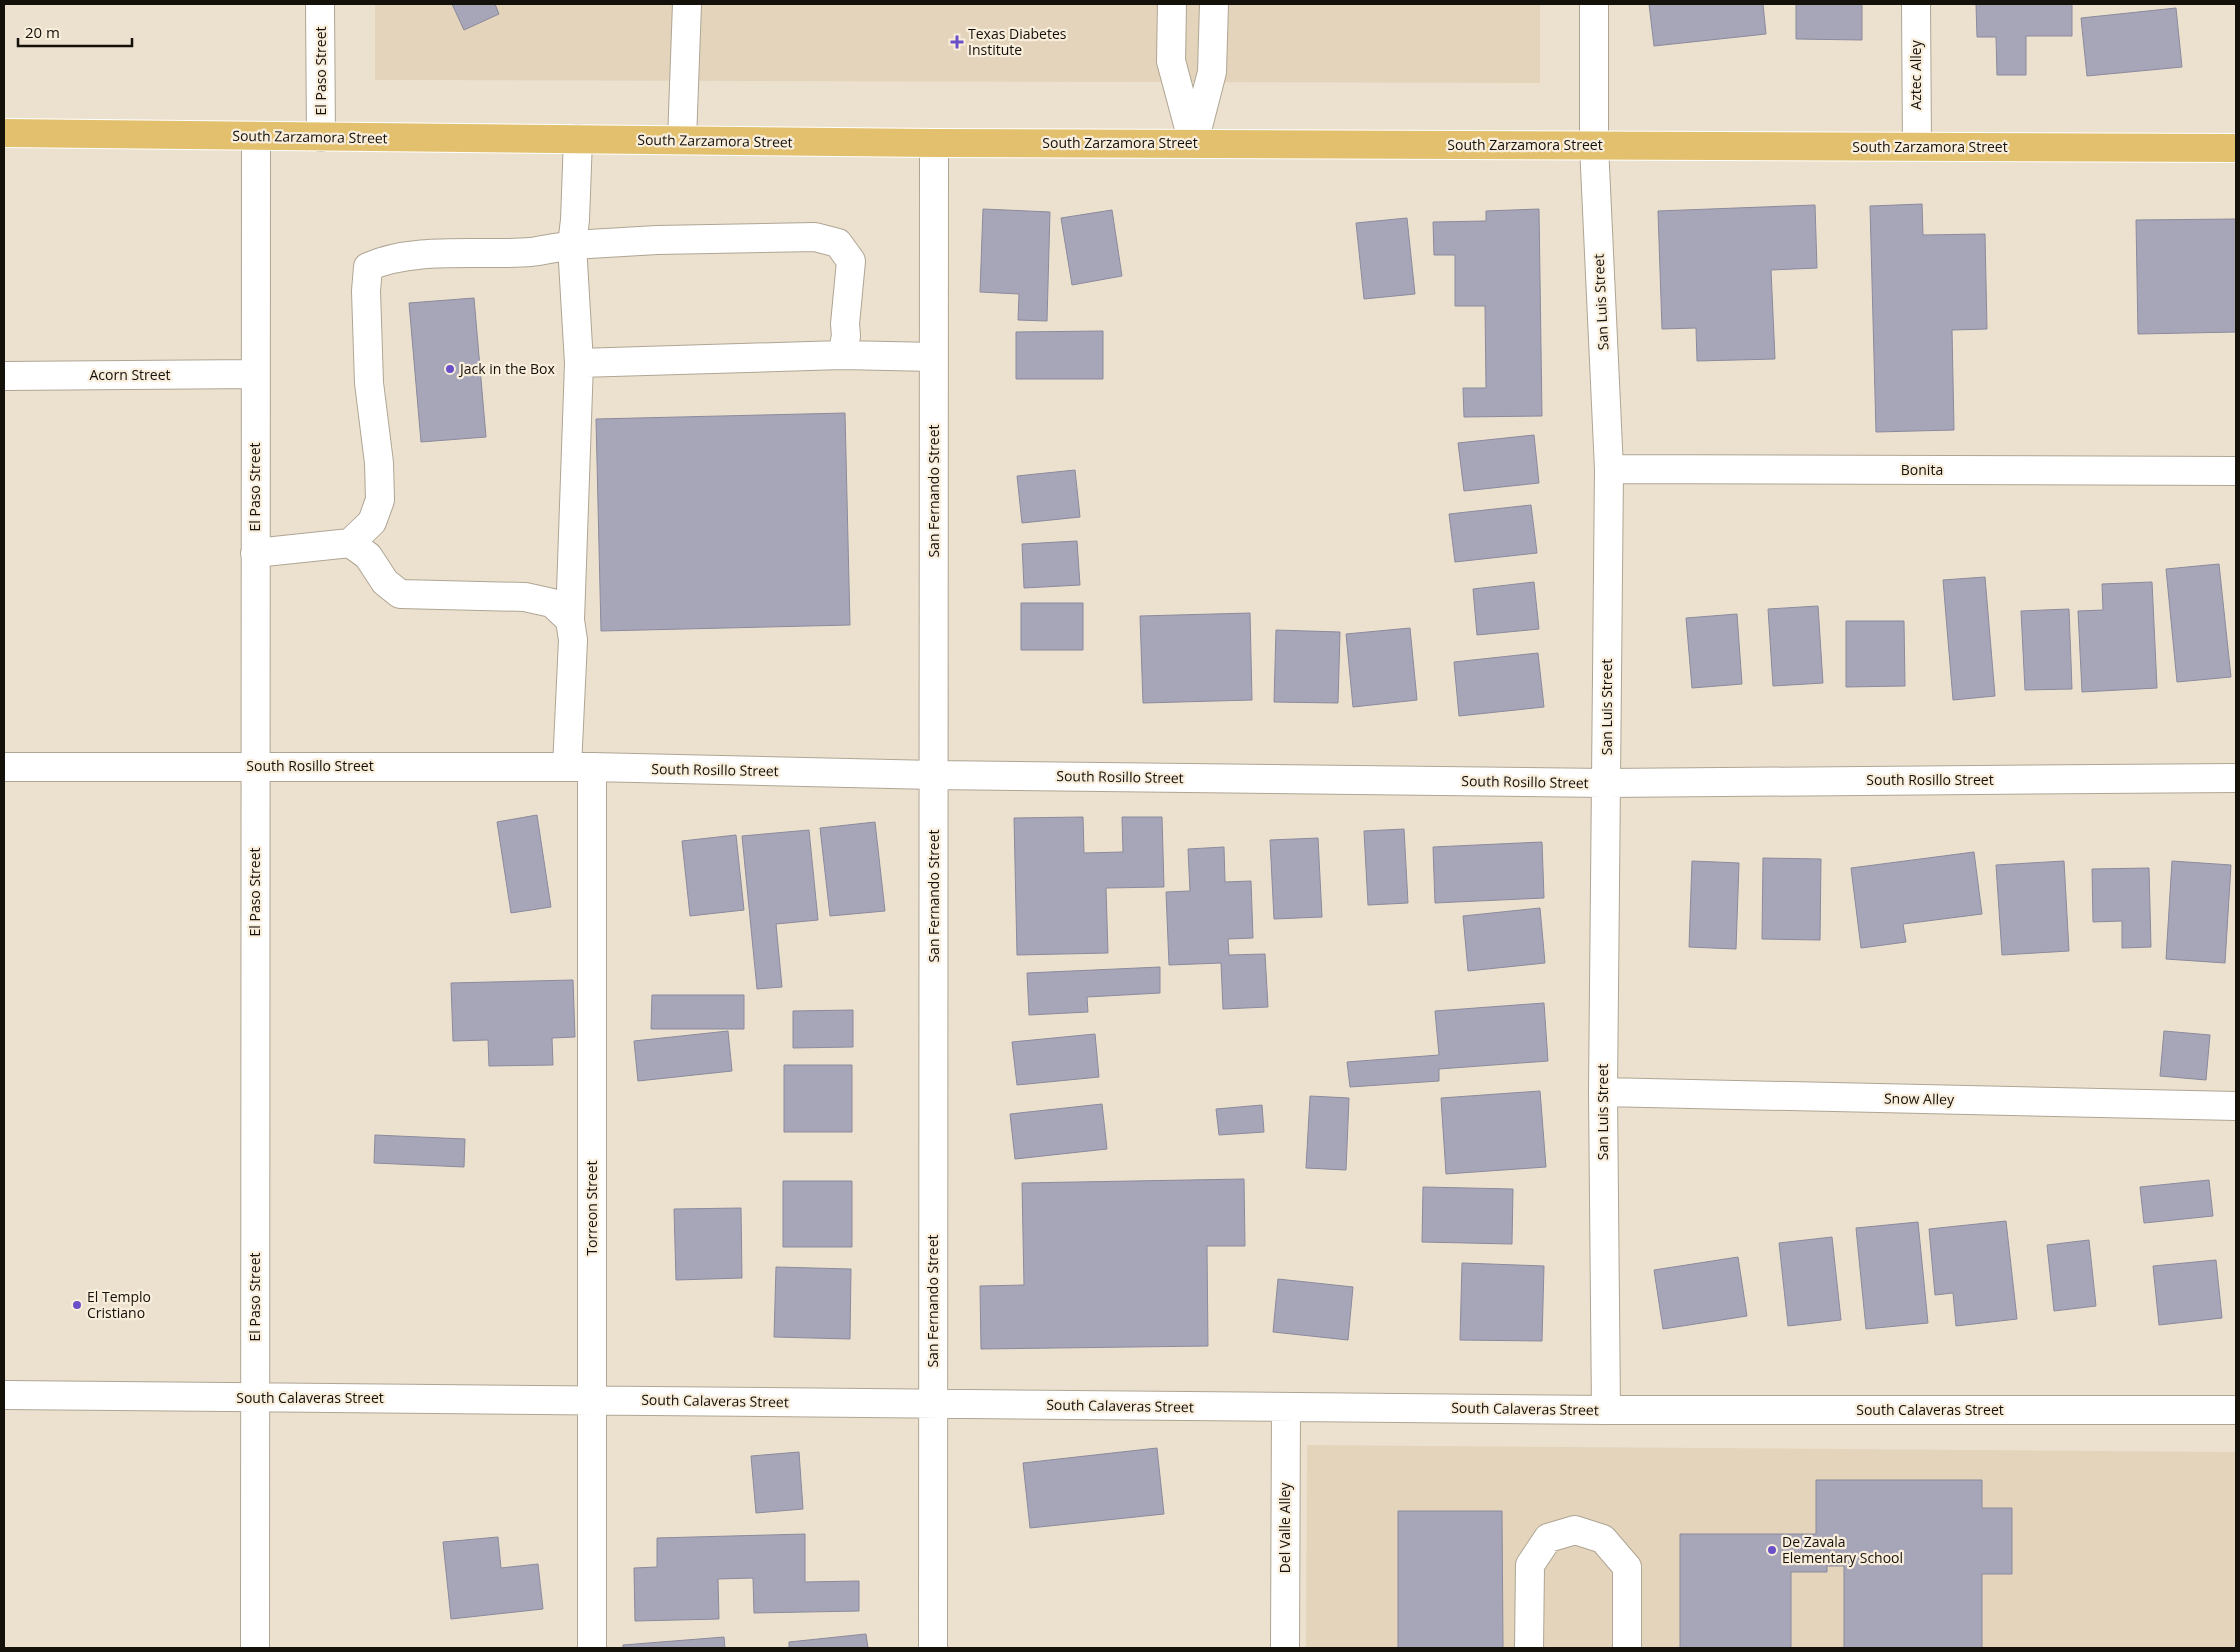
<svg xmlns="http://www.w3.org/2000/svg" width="2240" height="1652" font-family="'Open Sans',sans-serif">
  <rect width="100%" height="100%" fill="#ece1cf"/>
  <path fill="#e3d4bb" d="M375,4h1165v79l-1165,-3z
    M1307,1445l929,7v196h-930z"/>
  <path fill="#a7a6b9" stroke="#8b8a9c" d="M452,4h43l4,10 -35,16z
    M1649,4h114l3,30 -112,12z
    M1796,4h66v36l-66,-1z
    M1976,4h96v32h-46v39h-29l-1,-38h-19z
    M2176,8l6,59 -95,9 -6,-58z
    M1922,204l1,31 62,-1 2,95 -35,1 2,100 -78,2 -6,-226z
    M1815,205l2,63 -46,2 4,89 -78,2 -1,-33 -34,1 -4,-118z
    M983,209l67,3 -3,109 -29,-1 1,-26 -39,-2z
    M1539,209l3,207 -78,1 -1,-29h23l-1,-82h-30v-51h-21l-1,-33 53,-1v-10z
    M1112,210l10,66 -50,9 -11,-67z
    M1407,218l8,76 -51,5 -8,-76z
    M2236,219v113l-98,2 -2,-114z
    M474,298l12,139 -65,5 -12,-139z
    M1103,331v48h-87v-47z
    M845,413l5,212 -249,6 -5,-212z
    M1534,435l5,48 -75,8 -6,-48z
    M1075,470l5,47 -58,6 -5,-47z
    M1531,505l6,48 -82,9 -6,-48z
    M1077,541l3,44 -56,3 -2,-44z
    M2219,564l12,113 -54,5 -11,-113z
    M1985,577l10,119 -42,4 -10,-120z
    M1534,582l5,47 -62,6 -4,-46z
    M2152,582l5,106 -75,4 -4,-81 25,-1 -1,-26z
    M1021,603h62v47h-62z
    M1818,606l5,77 -50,3 -5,-77z
    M2069,609l3,80 -47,1 -4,-79z
    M1250,613l2,87 -109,3 -3,-87z
    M1737,614l5,70 -50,4 -6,-70z
    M1846,621h58l1,65 -59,1z
    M1410,628l7,72 -64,7 -7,-73z
    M1276,630l64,2 -2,71 -64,-1z
    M1538,653l6,54 -85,9 -5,-54z
    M537,815l14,92 -40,6 -14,-91z
    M1083,817l1,36 39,-1 -1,-35h40l2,70 -58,1 2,65 -91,2 -3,-137z
    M875,822l10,89 -55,5 -10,-88z
    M1404,829l4,74 -40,2 -4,-74z
    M809,830l9,90 -42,4 6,63 -25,2 -15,-153z
    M736,835l8,75 -54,6 -8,-75z
    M1318,838l4,79 -48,2 -4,-79z
    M1542,842l2,56 -109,5 -2,-56z
    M1224,847l1,35 26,-1 2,57 -25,1 1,16 36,-1 3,53 -45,2 -2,-46 -52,2 -3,-73 24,-1 -2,-42z
    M1974,852l8,62 -79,10 3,18 -45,6 -10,-80z
    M1763,858l58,1 -1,81 -58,-1z
    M1692,861l47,2 -3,86 -47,-2z
    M2064,861l5,90 -67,4 -6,-90z
    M2172,861l59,4 -6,98 -59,-4z
    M2149,868l2,79 -29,1v-27l-29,1 -1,-53z
    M1540,908l5,55 -77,8 -5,-55z
    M1160,967v26l-73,4 1,15 -59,3 -2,-42z
    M573,980l2,57 -23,1 1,27 -64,1 -1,-26 -35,1 -2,-58z
    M652,995h92v34h-93z
    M1544,1003l4,58 -109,8v12l-89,6 -3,-25 92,-7 -4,-44z
    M853,1010v37l-60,1v-37z
    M728,1031l4,40 -94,10 -4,-40z
    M2164,1031l46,4 -4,45 -46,-4z
    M1095,1034l4,43 -82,8 -5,-43z
    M784,1065h68v67h-68z
    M1540,1091l6,76 -100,7 -5,-76z
    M1310,1096l39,2 -3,72 -40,-2z
    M1102,1104l5,45 -92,10 -5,-45z
    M1262,1105l2,27 -45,3 -3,-26z
    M375,1135l90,4 -1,28 -90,-4z
    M1244,1179l1,67h-38l1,100 -227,3 -1,-63 44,-1 -2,-102z
    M2209,1180l4,36 -69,7 -4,-36z
    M783,1181h69v66h-69z
    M1423,1187l90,2 -1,55 -90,-2z
    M741,1208l1,70 -66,2 -2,-71z
    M2006,1221l11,98 -61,7 -3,-33 -18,2 -6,-66z
    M1918,1222l10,101 -62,6 -10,-101z
    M1832,1237l9,83 -53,6 -9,-83z
    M2089,1240l7,66 -42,5 -7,-66z
    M1738,1257l9,59 -84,13 -9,-59z
    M2216,1260l6,58 -63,7 -6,-59z
    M1462,1263l82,3 -2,75 -82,-1z
    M776,1267l75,2 -1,70 -76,-2z
    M1278,1279l75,8 -5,53 -75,-8z
    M1157,1448l7,66 -134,14 -7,-65z
    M799,1452l4,57 -47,4 -5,-57z
    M1816,1480h166v28h30v66h-30v74h-138v-82h-17v6h-36v76h-111v-114h136z
    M1398,1511h104l1,137h-105z
    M805,1534v48l54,-1v30l-105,2 -1,-35 -35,1 1,40 -84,2 -1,-53 23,-1v-29z
    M498,1537l3,31 37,-4 5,45 -92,10 -8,-77z
    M866,1634l2,14h-79v-6z
    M724,1637l1,11h-102v-3z"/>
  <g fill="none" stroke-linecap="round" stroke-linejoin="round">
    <defs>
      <path id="minor" d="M320,4l1,133
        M1172,4l-1,57 22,82
        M1594,4v141l15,324 -6,623 3,318
        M1916,4l1,142
        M578,139l-3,81 -3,25 85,-5 158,-3 23,6 13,18 -6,63 1,12 -4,19 92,2
        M682,140l5,-136
        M1194,142l18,-70 2,-68
        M4,376l251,-2
        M1609,469l627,2
        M350,543l18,13 17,26 15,12 125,3 27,6 18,17 3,20 -6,127
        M255,553l95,-10 22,-21 8,-22 -1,-37 -10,-80 -3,-92 2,-24c46,-21 113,-11 163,-15 14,-2 28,-5 41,-7l7,118 263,-8
        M570,620l9,-257
        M4,767h588l342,8 672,8 630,-5
        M592,767v881
        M1603,1092l633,14
        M4,1395l1602,15h630
        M255,1648l1,-1512
        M933,1648l1,-1505
        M1285,1648l1,-241
        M1529,1648l1,-83 18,-27 27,-8 28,9 24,28v81"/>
      <path id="major" d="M4,133l930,10 1302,5"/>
    </defs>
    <use href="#minor" stroke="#afa594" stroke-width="30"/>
    <use href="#major" stroke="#fff" stroke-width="30"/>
    <use href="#minor" stroke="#fff" stroke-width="28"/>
    <use href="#major" stroke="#e3c06d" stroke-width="28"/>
  </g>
  <g fill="#6950c9" stroke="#f9eedc" stroke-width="2">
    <path d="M954.5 34.5h5v5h5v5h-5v5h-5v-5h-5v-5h5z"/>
    <circle cx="450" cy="369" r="5"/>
    <circle cx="77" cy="1305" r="5"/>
    <circle cx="1772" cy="1550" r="5"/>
  </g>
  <g text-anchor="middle" stroke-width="4.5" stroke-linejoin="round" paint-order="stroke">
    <g font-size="14" fill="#14100a" stroke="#f9eedc" text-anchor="start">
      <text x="968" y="39">Texas Diabetes<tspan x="968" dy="16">Institute</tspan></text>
      <text x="460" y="374">Jack in the Box</text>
      <text x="87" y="1302">El Templo<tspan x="87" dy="16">Cristiano</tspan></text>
      <text x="1782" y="1547">De Zavala<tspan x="1782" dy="16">Elementary School</tspan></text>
    </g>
    <g font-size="14" fill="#14100a" stroke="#f9eedc">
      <text transform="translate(321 71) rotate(-90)" y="5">El Paso Street</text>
      <text transform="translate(1916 75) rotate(-90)" y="5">Aztec Alley</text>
      <text transform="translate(310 137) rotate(1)" y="5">South Zarzamora Street</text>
      <text transform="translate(715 141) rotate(1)" y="5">South Zarzamora Street</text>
      <text x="1120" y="148">South Zarzamora Street</text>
      <text x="1525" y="150">South Zarzamora Street</text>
      <text x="1930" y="152">South Zarzamora Street</text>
      <text transform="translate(1601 302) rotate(-93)" y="5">San Luis Street</text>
      <text x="130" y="380">Acorn Street</text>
      <text x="1922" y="475">Bonita</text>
      <text transform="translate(255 487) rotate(-90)" y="5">El Paso Street</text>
      <text transform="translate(934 491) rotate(-90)" y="5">San Fernando Street</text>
      <text transform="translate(1607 707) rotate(-90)" y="5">San Luis Street</text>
      <text x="310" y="771">South Rosillo Street</text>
      <text transform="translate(715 770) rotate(1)" y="5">South Rosillo Street</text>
      <text transform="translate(1120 777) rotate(1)" y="5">South Rosillo Street</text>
      <text x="1930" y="785">South Rosillo Street</text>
      <text transform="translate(1525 782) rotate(1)" y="5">South Rosillo Street</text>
      <text transform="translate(255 892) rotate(-90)" y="5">El Paso Street</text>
      <text transform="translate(934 896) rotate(-90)" y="5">San Fernando Street</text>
      <text transform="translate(1919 1099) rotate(1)" y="5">Snow Alley</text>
      <text transform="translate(1603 1112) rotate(-90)" y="5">San Luis Street</text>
      <text transform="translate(592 1208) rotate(-90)" y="5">Torreon Street</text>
      <text transform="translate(255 1297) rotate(-90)" y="5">El Paso Street</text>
      <text transform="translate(933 1301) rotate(-90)" y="5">San Fernando Street</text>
      <text x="310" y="1403">South Calaveras Street</text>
      <text transform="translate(715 1401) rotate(1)" y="5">South Calaveras Street</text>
      <text transform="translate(1120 1406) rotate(1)" y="5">South Calaveras Street</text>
      <text transform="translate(1525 1409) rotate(1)" y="5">South Calaveras Street</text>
      <text x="1930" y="1415">South Calaveras Street</text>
      <text transform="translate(1285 1528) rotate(-90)" y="5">Del Valle Alley</text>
    </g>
  </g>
  <rect width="2240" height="1652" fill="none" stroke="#14100a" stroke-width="10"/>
  <path d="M18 38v8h114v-8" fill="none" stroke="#14100a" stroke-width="2.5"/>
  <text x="25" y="38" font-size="15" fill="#14100a" stroke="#f9eedc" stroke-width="4" paint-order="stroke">20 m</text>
</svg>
